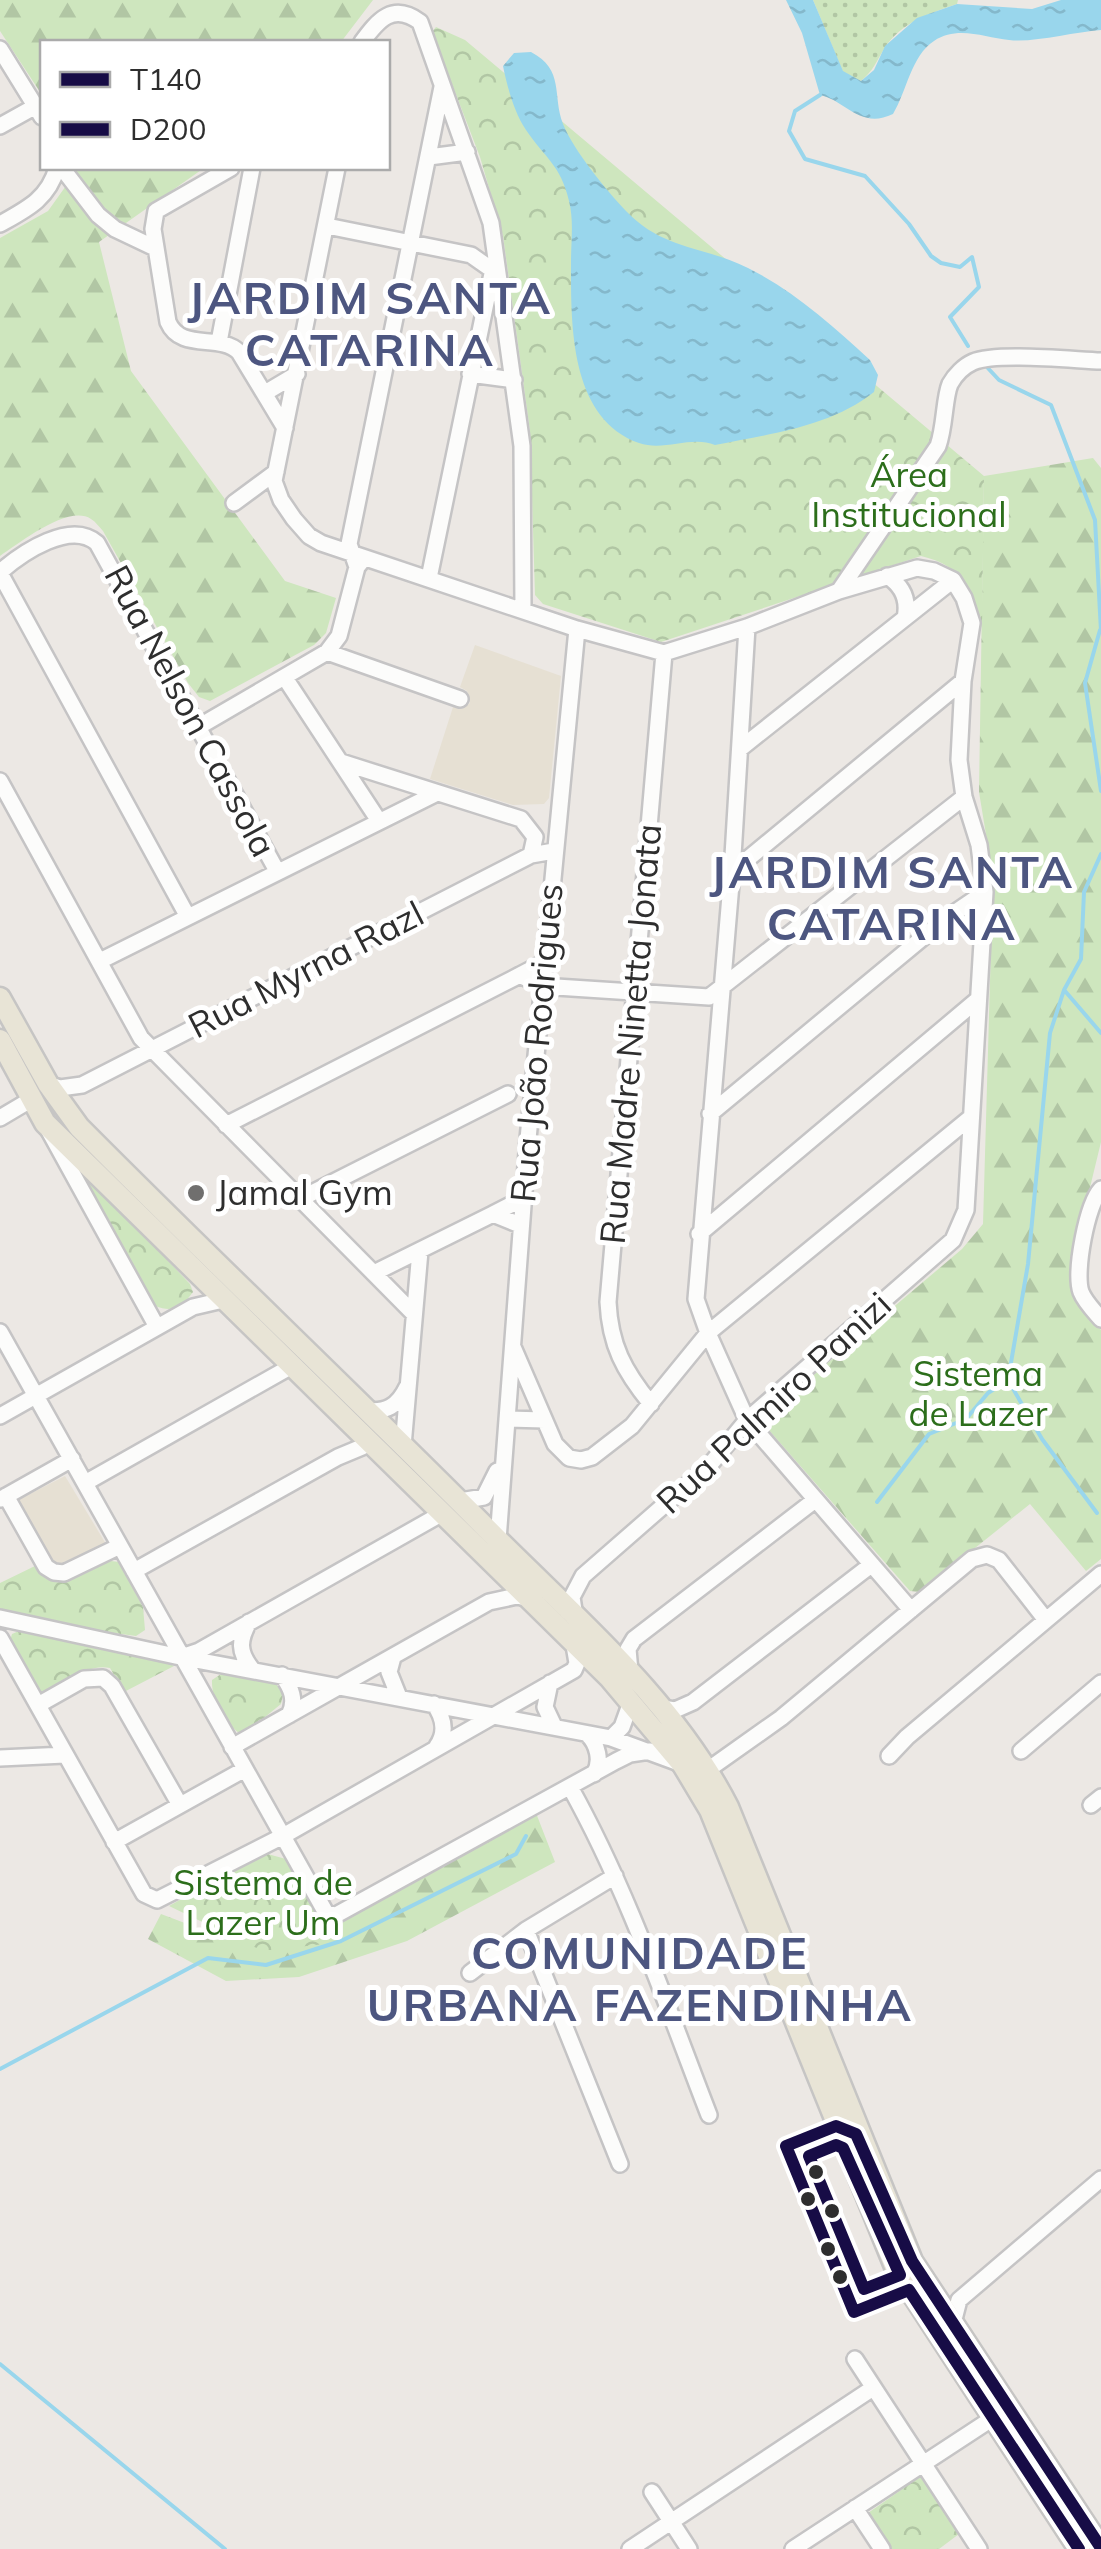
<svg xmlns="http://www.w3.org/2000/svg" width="1101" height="2549" font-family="Mulish,sans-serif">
  <defs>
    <pattern id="grass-dots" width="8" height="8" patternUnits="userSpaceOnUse" patternTransform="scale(2.5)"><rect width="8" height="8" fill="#cee6be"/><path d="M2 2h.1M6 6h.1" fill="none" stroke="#b1c6a4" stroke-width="1.8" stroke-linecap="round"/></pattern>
    <pattern id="forest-firs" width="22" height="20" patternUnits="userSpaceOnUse" patternTransform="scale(2.5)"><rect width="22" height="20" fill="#cee6be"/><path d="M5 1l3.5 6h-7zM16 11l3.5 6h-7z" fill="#b1c6a4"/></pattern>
    <pattern id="park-crowns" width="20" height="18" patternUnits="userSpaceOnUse" patternTransform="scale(2.5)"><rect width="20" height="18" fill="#cee6be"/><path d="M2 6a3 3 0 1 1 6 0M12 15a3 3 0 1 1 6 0" fill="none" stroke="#b1c6a4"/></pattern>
    <pattern id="water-ripples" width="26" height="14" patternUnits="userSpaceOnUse" patternTransform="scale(2.5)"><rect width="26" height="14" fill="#99d6ec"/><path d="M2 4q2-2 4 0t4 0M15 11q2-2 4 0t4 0" fill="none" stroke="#84b8cb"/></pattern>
  </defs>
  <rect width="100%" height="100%" fill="#ece8e4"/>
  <path fill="#e6e0d3" d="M475,645l86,31 -12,122 -5,6 -31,1 -83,-26 23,-72 9,2 8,-6 -3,-12 -7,-4z
    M65,1476l41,68 -51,22 -37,-66z"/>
  <path fill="url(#grass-dots)" d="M813,0h145l-1,4c-27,9 -57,19 -73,45 -8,13 -11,22 -23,32l-18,-9z"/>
  <path fill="url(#forest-firs)" d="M0,0h373l-32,42h-299v53l-42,-64z
    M67,168h137l-105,74 32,129 154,210 51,17 -10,35 -12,12 -104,56 -11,-4 -11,-14 -85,-152c-4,-4 -7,-9 -12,-12 -23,-15 -71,24 -91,37v-318l48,-27 20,-28z
    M1093,458l8,10v674l-30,124 -1,21 10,18 21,25v229l-15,12 -56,-67 -110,88 -10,-1 -143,-163 -2,-12 197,-167 21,-25 10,-347 -14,-85 5,-316z
    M536,1813l19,49 -148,79 -108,36 -73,4 -78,-42 13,-25 37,14 96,15z"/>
  <path fill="url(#park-crowns)" d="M436,27l29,13 519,436 -2,152c-15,-40 -16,-61 -61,-72l-260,86 -118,-38 -8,-9 -5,-164 -27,-195 -23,-79 -48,-125z
    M70,1157l120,127 3,8c-11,15 -19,21 -38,14z
    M111,1561l8,1 24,45 2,23 -9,6 -68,-9 -68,-16v-28l35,-17c25,29 48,6 76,-5z
    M21,1630l140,30 13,6 -50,26 -14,-24c-28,-5 -44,21 -70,24l-9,-8 -22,-40 3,-10z
    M224,1672l51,10 8,13 -2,9 -33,27 -9,2c-14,-11 -28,-34 -27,-53z
    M264,1853l22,6 47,84 -70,8 -94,-45z
    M921,2476l38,58 -20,15h-50l-21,-36z"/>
  <path fill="url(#water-ripples)" d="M786,0h27l30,71 18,10 13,-11 11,-24 32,-28 40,-14 75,5 29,-9h40v30c-28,2 -67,13 -92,10 -24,-2 -51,-15 -75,1 -23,15 -27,50 -41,73 -33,16 -48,-14 -73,-19l-18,-62z
    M531,52c34,18 21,43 32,72 11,27 43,66 63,87 37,39 78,35 122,57 46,23 84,57 122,92l8,15 -4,17c-44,35 -105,42 -159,53 -24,-10 -51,7 -76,-2 -70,-25 -68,-120 -68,-181 0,-21 3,-41 -2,-61 -8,-36 -25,-44 -43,-71 -12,-18 -19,-44 -23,-64l11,-13z"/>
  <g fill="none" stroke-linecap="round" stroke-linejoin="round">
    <path stroke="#99d6ec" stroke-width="4" d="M820,95l-25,16 -6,20 16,28 60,17 44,48 22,32 10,7 19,4 12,-10 7,30 -29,30 18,29
      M985,365l14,15 52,25 44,115 6,111
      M1100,630l-15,53 16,108
      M1065,991l36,42
      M877,1502l52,-68 37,-15 22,-26 20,-13
      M1097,1513l-55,-74 -34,-59 20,-116 22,-231 14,-43 17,-31 3,-67 17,-38
      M0,2069l208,-111 58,7 75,-24 175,-87 10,-18
      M0,2364l225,185"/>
    <defs>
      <path id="minor" d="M362,42c16,-22 31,-40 58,-20l71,201 31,223 1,163
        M0,49l42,68
        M0,126l36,-20
        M429,157l38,-5
        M62,168l36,47 17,14 40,19
        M231,168l-75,43 -3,18 15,93c13,30 51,11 71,30l46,76
        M337,168l-63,313 7,19 13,19 15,17 12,7 256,86 87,24 83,-26 92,-36 78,-23 17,3 19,9
        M0,224c27,-15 48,-25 57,-56
        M327,226l144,29 20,14
        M219,342l33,-174
        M470,374l44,6
        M265,393l32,-19
        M234,503l42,-31
        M357,567l-8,-23 93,-457
        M0,572c23,-20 71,-52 97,-29l180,328
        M0,573l188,344
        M887,576c16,10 22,24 18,42
        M429,578l65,-314
        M839,591l99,-145c7,-19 6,-48 12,-62 5,-9 14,-18 23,-22 23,-10 100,-2 128,-1
        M747,627l-15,245 -36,427 12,34 39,87 164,190
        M327,652l133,47
        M285,678l94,143
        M200,726l127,-74 12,-16 18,-69 5,-6
        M741,748l212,-168
        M341,762l180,57 14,18 -4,18
        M0,781l141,257 273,276
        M732,872l231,-191
        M100,961l337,-168
        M543,963l-23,12 21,11 168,11 255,-200
        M48,1084l12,4 22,-3 449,-230 23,-4
        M710,1114l234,-194 41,-28
        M0,1118l32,-19
        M226,1125l294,-150
        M49,1131l108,196
        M1101,1189c-14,15 -27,83 -20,103 4,10 13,19 20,27
        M302,1198l206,-104
        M520,1225l-27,-11 29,-15
        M699,1234l277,-233
        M374,1273l119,-59
        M0,1332l326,581 10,2 280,-154 14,-7 20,-3
        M513,1347l42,97 14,14 12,2 11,-3 40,-31 76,-93 262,-215
        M651,1404c-27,-33 -41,-59 -43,-102l56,-649
        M365,1410c21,3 33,-4 42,-23
        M0,1416l193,-109 30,-7
        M507,1419l37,1
        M403,1446l17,-195
        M85,1483l205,-116
        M6,1496l40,71 8,5 10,1 56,-27
        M1,1499l71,-40
        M460,1501l24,-4 13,-26
        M498,1540l30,-401 49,-510
        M134,1571l204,-114 24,-10 4,-6
        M575,1617l-3,-20 11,-21 126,-110 38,-46 206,-180 13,-30 19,-318 -6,-47 -15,-48 -5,-37 4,-79 9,-58 -8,-25 -11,-18
        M0,1618l180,39 431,81 68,25
        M249,1622c-10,18 -11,30 3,47
        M0,1638l144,256 13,6 126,-64 291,-166 3,-7 -3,-18
        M184,1656l15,-5 242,-137
        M393,1657l-4,15 10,25
        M630,1672l-2,-23 6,-10 181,-139
        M282,1675c9,13 15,25 7,40
        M550,1683l-5,24 9,19
        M434,1704c10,14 13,28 3,42
        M38,1705l46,-26 19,-1 9,8 68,119
        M662,1708l13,2 18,-8 178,-137
        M587,1734c11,10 15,28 7,40
        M611,1738l11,-11 9,-25
        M232,1747l257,-145 28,-6 9,2
        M1021,1751l80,-68
        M889,1756l18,-19 194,-163
        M0,1758l65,-3
        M709,1769l72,-51 191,-159 15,-4 12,5 47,60
        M570,1787c58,104 96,217 139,328
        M1091,1805l10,-8
        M114,1842l131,-73
        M526,1930l94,234
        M470,1973l56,-43 89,-54
        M953,2323l6,-23 142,-121
        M855,2359l124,190
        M652,2492l37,57
        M855,2508l27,41
        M630,2549l243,-161
        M793,2549l200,-131 3,-6"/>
      <path id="major" d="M0,998l48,86 31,43c138,139 280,273 417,411 83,83 178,163 232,269l184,454 189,287
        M0,1040l45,83 564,554 74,88 27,45 186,459 183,280"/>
    </defs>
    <use href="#minor" stroke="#c5c4c5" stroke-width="20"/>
    <use href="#major" stroke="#c6c5c4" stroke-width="25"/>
    <use href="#minor" stroke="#fcfcfb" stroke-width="15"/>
    <use href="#major" stroke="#e8e4d6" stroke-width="20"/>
    <defs>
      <path id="bus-1" d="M1079,2549l-170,-259 -55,22 -68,-166 50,-20 20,8 56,127 189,287"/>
      <path id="bus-2" d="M836,2145l7,3 57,127 -36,14 -55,-133z"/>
    </defs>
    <use href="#bus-1" stroke="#fff" stroke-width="20"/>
    <use href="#bus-2" stroke="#fff" stroke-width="20"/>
    <use href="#bus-1" stroke="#170c46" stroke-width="12"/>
    <use href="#bus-2" stroke="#170c46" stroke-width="12"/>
  </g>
  <circle fill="#706f6e" stroke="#fff" stroke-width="4" cx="196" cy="1193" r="10"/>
  <g fill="#2e2e2e" stroke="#fff" stroke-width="4">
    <circle cx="816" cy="2172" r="9"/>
    <circle cx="808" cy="2199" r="9"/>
    <circle cx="832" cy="2211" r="9"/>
    <circle cx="828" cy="2249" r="9"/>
    <circle cx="840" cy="2277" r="9"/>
  </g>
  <g text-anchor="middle" stroke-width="10" stroke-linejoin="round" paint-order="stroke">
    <g font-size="35" fill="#2c6e1b" stroke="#fff">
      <text x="909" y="487">Área<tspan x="909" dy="40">Institucional</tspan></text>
      <text x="978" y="1386">Sistema<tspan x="978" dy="40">de Lazer</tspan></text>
      <text x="263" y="1895">Sistema de<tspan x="263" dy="40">Lazer Um</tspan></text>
    </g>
    <g font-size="35" fill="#2e2e2e" stroke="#fff">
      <text transform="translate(190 711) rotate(62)" y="12">Rua Nelson Cassola</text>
      <text transform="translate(306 970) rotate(-27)" y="12">Rua Myrna Razl</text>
      <text transform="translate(631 1034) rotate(-85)" y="12">Rua Madre Ninetta Jonata</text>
      <text transform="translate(537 1043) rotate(-85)" y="12">Rua João Rodrigues</text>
      <text transform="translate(774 1403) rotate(-43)" y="12">Rua Palmiro Panizi</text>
    </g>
    <g font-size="35" fill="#2e2e2e" stroke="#fff" text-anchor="start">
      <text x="216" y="1205">Jamal Gym</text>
    </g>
    <g font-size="45" font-weight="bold" letter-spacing="2.5" fill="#4d5680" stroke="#fff">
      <text x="370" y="314">JARDIM SANTA<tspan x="370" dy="52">CATARINA</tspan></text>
      <text x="892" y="888">JARDIM SANTA<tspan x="892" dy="52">CATARINA</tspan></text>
      <text x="640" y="1969">COMUNIDADE<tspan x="640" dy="52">URBANA FAZENDINHA</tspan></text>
    </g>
  </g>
  <rect x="40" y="40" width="350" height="130" fill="#ffffff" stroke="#ababab" stroke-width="2.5"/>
  <rect x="60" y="72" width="50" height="15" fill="#170c46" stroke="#ababab" stroke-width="2.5"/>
  <text x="130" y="90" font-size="30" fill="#2e2e2e">T140</text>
  <rect x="60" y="122" width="50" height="15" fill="#170c46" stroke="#ababab" stroke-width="2.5"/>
  <text x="130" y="140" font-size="30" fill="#2e2e2e">D200</text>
</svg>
